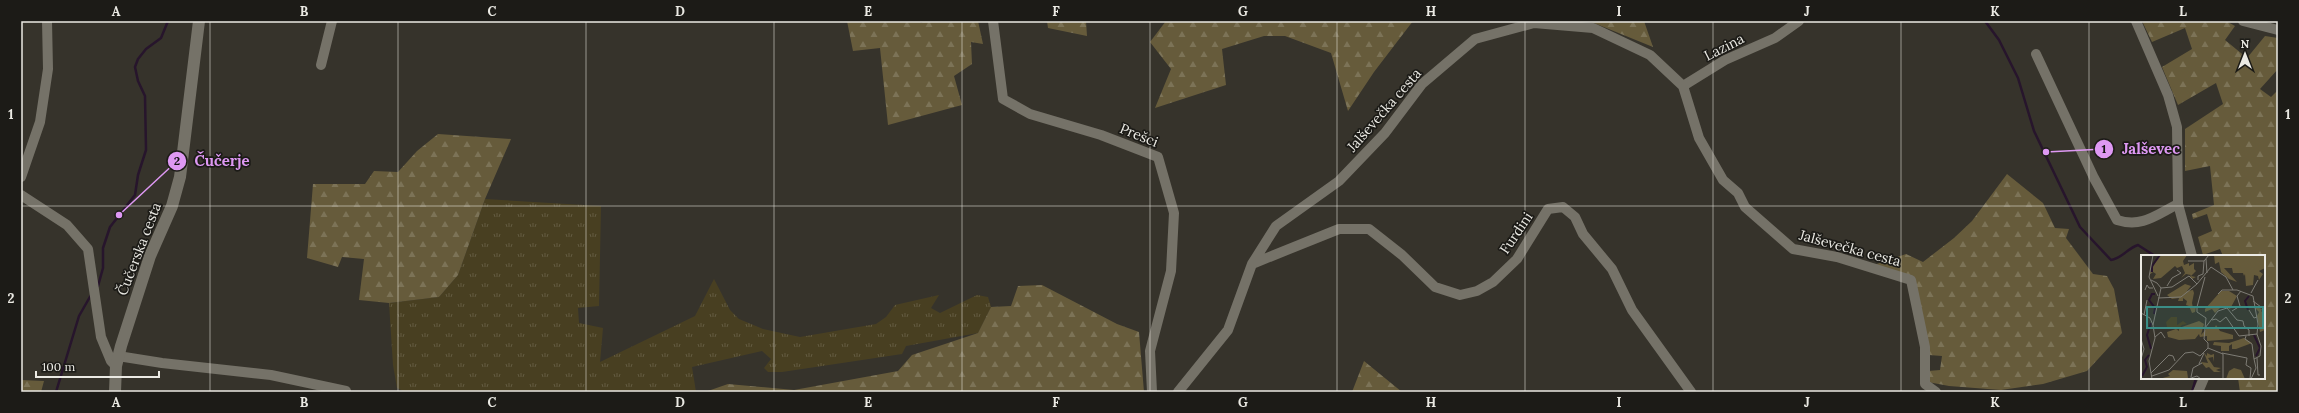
<svg xmlns="http://www.w3.org/2000/svg" width="2299" height="413" font-family="Lora,serif">
  <defs>
    <pattern id="grass-tufts" width="24" height="20" patternUnits="userSpaceOnUse"><rect width="24" height="20" fill="#483f21"/><path d="M3 7l-1-3M5 7V3M7 7l1-3M15 17l-1-3M17 17v-4M19 17l1-3" fill="none" stroke="#635b41"/></pattern>
    <pattern id="forest-firs" width="22" height="20" patternUnits="userSpaceOnUse"><rect width="22" height="20" fill="#665b3b"/><path d="M5 1l3.5 6h-7zM16 11l3.5 6h-7z" fill="#7c7357"/></pattern>
  </defs>
  <rect width="100%" height="100%" fill="#36332b"/>
  <path fill="url(#grass-tufts)" d="M485,199l116,7 -2,100 -21,2 1,15 24,5 -3,34 95,-46 19,-37 16,31 9,9 24,10 37,8 76,-13 10,-7 9,-12 44,-10 -8,13 9,5 37,-18 11,2 3,10 -13,26 -72,13 -4,8 -120,18h-14l-4,-4 7,-9 -9,-8 -70,16 4,25h-291l-8,-4 -4,-23 -4,-62 50,-6 19,-22z"/>
  <path fill="url(#forest-firs)" d="M847,21h72l2,2 4,-2h53l5,23 -12,-2 1,22 -18,12 8,29 -74,20 -8,-77 -27,3z
    M1047,21h39l1,15 -39,-8z
    M1166,21h247l-39,51 -26,39 -17,-58 -46,-17h-21l-42,13 4,36 -71,23 16,-39 -21,-27z
    M1589,21h55l9,26z
    M2142,21h84l9,5 -10,14 22,18 18,-22 13,2v31l-18,20 11,8 7,-7v302h-38l-2,-14h26v-122h-41l-3,-7 -17,6 -5,-18 14,-6 -5,-17 -14,5 -1,-5 22,-9 -4,-39 -25,5v-42l38,-25 -7,-21 -38,22 -16,-38 30,-18 -7,-21 -33,14z
    M438,134l73,5 -26,60 -27,76 -19,22 -50,6 -30,-3 5,-41 -22,-2 -4,10 -31,-9 6,-74h52l9,-13 24,1 19,-21z
    M2007,174l36,29 12,25 14,1 -3,9 27,36 14,2 7,13 8,44 -35,38 -44,13 -42,6 -52,-4 -21,-4v-11l12,-1 2,-14 -13,-1 -16,-78 -39,-12 32,-11 17,8 31,-24 18,-17z
    M1042,285l75,39 22,8 5,60h-439l23,-8 66,6 104,-19 14,-16 66,-22 13,-26 20,-1 7,-20z
    M1364,361l38,31h-50z
    M21,380l23,1 -3,11h-20z"/>
  <g fill="none" stroke-linecap="round" stroke-linejoin="round">
    <path stroke="#27152c" stroke-width="2.5" d="M1985,21l14,19 19,38 16,53 46,96 31,33c10,-1 17,-12 27,-15l17,11
      M98,286l5,-18v-20l7,-21 25,-32 3,-20 8,-25 -1,-54 -7,-15 -3,-14 3,-8 8,-10 15,-11 7,-17
      M56,392l23,-76 12,-21
      M2192,392l4,-14"/>
    <path stroke="#757268" stroke-width="10" d="M993,21l10,78 27,15 71,21 57,22 16,56 -3,58 -21,80 2,41
      M2136,21l32,74 9,32 1,77 14,52
      M2243,21l35,9
      M2036,54l58,124 23,42c25,8 39,-5 61,-16
      M321,65l11,-44
      M1683,86l42,-26 50,-22 24,-17
      M21,177l19,-55 8,-53 -1,-48
      M21,195l46,30 21,24 13,88 10,24 5,5
      M1252,264l87,-35h30l33,26 33,32 25,8 17,-4 16,-9 24,-23 31,-50 15,-2 12,10 8,17 29,35 20,41 59,82
      M118,356l44,7 109,12 75,16
      M1178,392l50,-62 24,-66 24,-38 63,-45 46,-48 37,-49 53,-45 59,-16 59,5 57,27 33,31 16,52 24,42 15,13 7,14 48,42 44,8 74,23 14,67v37l11,8
      M2198,392l6,-14"/>
    <path stroke="#757268" stroke-width="12" d="M115,392l1,-26 5,-20 29,-90 22,-50 8,-29 19,-156"/>
  </g>
  <path fill="none" stroke="#ebeae4" stroke-width="1" stroke-opacity="0.55" d="M210,21v371M398,21v371M586,21v371M774,21v371M962,21v371M1150,21v371M1337,21v371M1525,21v371M1713,21v371M1901,21v371M2089,21v371M21,206h2257"/>
  <g text-anchor="middle" stroke-width="3.5" stroke-linejoin="round" paint-order="stroke">
    <g font-size="14" fill="#ebeae4" stroke="#1c1b17">
      <text transform="translate(1724 47) rotate(-27)" y="5">Lazina</text>
      <text transform="translate(1384 110) rotate(-49)" y="5">Jalševečka cesta</text>
      <text transform="translate(1139 135) rotate(22)" y="5">Prešci</text>
      <text transform="translate(1516 233) rotate(-56)" y="5">Furdini</text>
      <text transform="translate(1850 248) rotate(15)" y="5">Jalševečka cesta</text>
      <text transform="translate(139 249) rotate(-69)" y="5">Čučerska cesta</text>
    </g>
  </g>
  <g transform="translate(2141 255)">
    <rect width="124" height="124" fill="#36332b"/>
    <path d="M30,62h6v8l6,-4 4,3 10,-2 -15,3 -5,6 -2,-4h-8l-1,-5z" fill="#483f21"/>
    <path d="M18,0h28l-4,6 1,4 5,-2v3l5,-3v6l2,2 -5,5 5,1 -4,2 -2,-3 1,-1 -5,-1 -5,4 4,-5 -3,-7 -5,2 -2,-2 -14,12 -8,1 3,-5 -3,-2 -4,3zM73,0h51v13l-6,3 4,3 -4,6 -1,-4 -4,-1 -1,10 -7,1 -1,-12 -1,2 -1,-3h-10l-1,-5h-8l13,14 -8,-3 -8,-7 -2,-10 -4,2zM44,29l6,2 -4,5 6,-1 1,3 -2,10 1,5 3,-1 -1,5 -3,1 -3,-7 -3,-1 1,-4 -4,-3v3h-5l1,-3 -7,1 -5,-4zM80,36h8l8,5 -7,13 -8,-3 -7,7 -3,-4 -7,3v-3zM116,52l5,2 -1,3 3,-3 1,21 -5,2 -3,-16 2,-4 -4,-4zM58,66l5,3 -3,11 6,-7 7,1 2,-4 4,6 13,4v4l-26,2v-5l-7,1 -1,-3 -4,5 -16,1 -11,-3 -1,-5 9,-3 3,2v-3zM103,83l8,5 -16,6h-4v-5l-3,2v5h-8v-5l-8,-1 1,-3 15,1zM63,98l3,3v-3l4,2 3,-1v8l-1,-5 -5,1 6,9 7,1 -5,2 5,2h-7l-5,-5 -3,1 -5,-6 7,1zM93,113l7,2 4,9h-19l3,-8zM32,115l14,1 1,7 -29,1 11,-3 -2,-2z" fill="#665b3b"/>
    <path fill="none" stroke="#27152c" stroke-width="2" d="M11,17v-6l8,-11M107,55l-3,-9 4,-5M13,59l1,-6 -6,-8 3,-6h3M10,68l-4,12 4,14M113,80l6,13 -4,8M1,121l5,-9 -2,-7 4,-5"/>
    <path fill="none" stroke="#7e7c75" stroke-width="1" d="M12,0l-4,22 9,19M65,4l1,14M47,6h16M10,25l6,3 4,5M57,25v-4l5,-2 1,-13 5,-6M26,31l5,-8 9,-5 -4,-3M4,35l2,-5 2,3h4M110,38l7,-13M77,39l4,-4h15l16,6 5,28 -1,10 4,12 -1,10 -6,3 2,9 -5,11M17,43l23,-1 16,-13M112,46l12,9M108,55l5,8 3,-1M91,56l8,-5 -3,-10 4,-5M0,58l9,5 3,7M3,60l3,-15M71,65l4,-1 4,3 6,-5 13,19 18,-2M64,73l13,-17 9,-3 10,12 6,1 1,5 5,4v6M105,81l-1,3 7,5 2,15M14,82l6,-5 4,6M0,84l3,10 -3,10M67,93l15,6v25M81,98l25,5 -1,7 5,3 -1,11M116,103l1,17h2M58,109l5,-11M10,118l18,-18 4,1 2,5M11,121l17,-6 16,-17 8,-1 7,4 8,-8v-5l-4,-4 2,-21 -9,-6v-5l8,-30M50,122l2,-9 9,-5M11,124l-3,-18 6,-23 -2,-13 8,-37 11,-1 17,-11 8,8 14,-17 15,10 7,13M47,124l9,-3 4,3"/>
    <path fill="#3b8d86" fill-opacity="0.15" stroke="#3b8d86" stroke-width="2" d="M6,52h116v21h-116z"/>
    <rect width="124" height="124" fill="none" stroke="#ebeae4" stroke-width="2"/>
  </g>
  <path fill="none" stroke="#de98f3" stroke-width="1.5" d="M2046 152L2104 149M119 215L177 161"/>
  <g fill="#de98f3" stroke="#1c1b17" stroke-width="1.5">
    <circle cx="2046" cy="152" r="4"/>
    <circle cx="119" cy="215" r="4"/>
    <circle cx="2104" cy="149" r="10"/>
    <circle cx="177" cy="161" r="10"/>
  </g>
  <g font-size="12" text-anchor="middle" font-weight="bold" fill="#111">
    <text x="2104" y="153">1</text>
    <text x="177" y="165">2</text>
  </g>
  <g font-size="15" text-anchor="middle" font-weight="bold" fill="#de98f3" stroke="#1c1b17" stroke-width="3.5" stroke-linejoin="round" paint-order="stroke">
    <text x="2151" y="154">Jalševec</text>
    <text x="222" y="166">Čučerje</text>
  </g>
  <rect width="2299" height="413" fill="none" stroke="#1c1b17" stroke-width="44"/>
  <g transform="translate(2245 54)" stroke="#1c1b17" stroke-width="3" paint-order="stroke">
  <path d="M0-3L7 15L0 10L-7 15Z" fill="#ebeae4"/>
  <text y="-6" font-size="11" font-weight="bold" text-anchor="middle" fill="#ebeae4">N</text>
  </g>
  <path d="M36 371v6h123v-6" fill="none" stroke="#ebeae4" stroke-width="2"/>
  <text x="42" y="371" font-size="12" fill="#ebeae4" stroke="#1c1b17" stroke-width="3" paint-order="stroke">100 m</text>
  <rect x="22" y="22" width="2255" height="369" fill="none" stroke="#ebeae4" stroke-width="1.5"/>
  <g font-size="13" text-anchor="middle" font-weight="bold" fill="#ebeae4">
    <text x="116" y="16">A</text>
    <text x="304" y="16">B</text>
    <text x="492" y="16">C</text>
    <text x="680" y="16">D</text>
    <text x="868" y="16">E</text>
    <text x="1056" y="16">F</text>
    <text x="1243" y="16">G</text>
    <text x="1431" y="16">H</text>
    <text x="1619" y="16">I</text>
    <text x="1807" y="16">J</text>
    <text x="1995" y="16">K</text>
    <text x="2183" y="16">L</text>
    <text x="11" y="119">1</text>
    <text x="2288" y="119">1</text>
    <text x="11" y="303">2</text>
    <text x="2288" y="303">2</text>
    <text x="116" y="407">A</text>
    <text x="304" y="407">B</text>
    <text x="492" y="407">C</text>
    <text x="680" y="407">D</text>
    <text x="868" y="407">E</text>
    <text x="1056" y="407">F</text>
    <text x="1243" y="407">G</text>
    <text x="1431" y="407">H</text>
    <text x="1619" y="407">I</text>
    <text x="1807" y="407">J</text>
    <text x="1995" y="407">K</text>
    <text x="2183" y="407">L</text>
  </g>
</svg>
